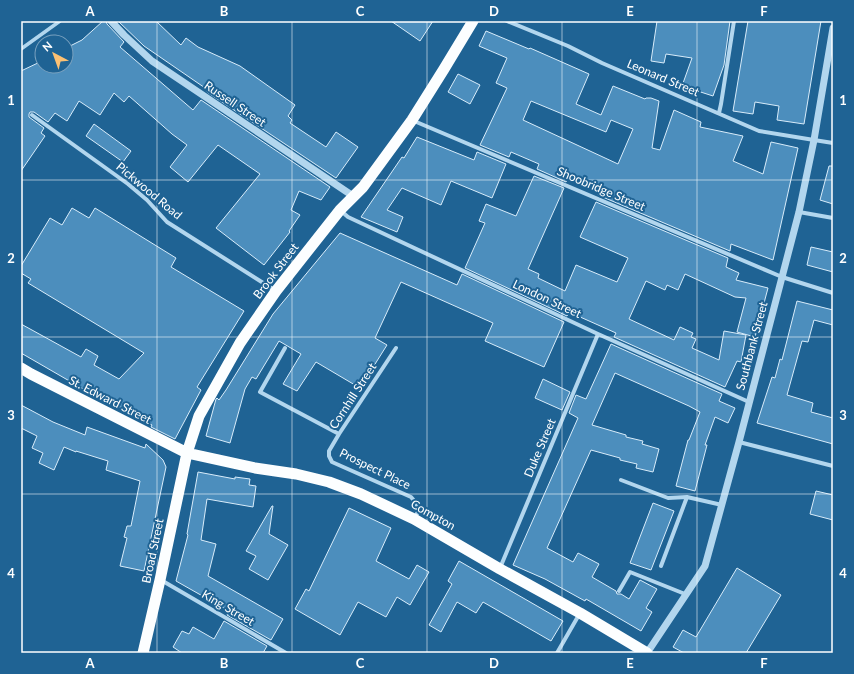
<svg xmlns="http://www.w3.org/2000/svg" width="854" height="674" font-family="Lato,sans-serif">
  <rect width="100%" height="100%" fill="#1f6394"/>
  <path fill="#4c8ebd" stroke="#d8ecfa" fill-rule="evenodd" d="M103,21h3l1,3 17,18 -4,5 73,63 8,-10 129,87 -9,13 -22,-9 -8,19 9,5 -11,16 1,1 -26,33 -48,-37 44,-54 -42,-29 -30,37 -18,-15 17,-22 -15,-11 -43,-38 -5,6 -10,-9 -14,22 -21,-14 -12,20 -12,-8 -7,9 -14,-10h-4l-1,2v3l15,11 -3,5 4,3 -24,35v-100l21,-10v5h24v-18l16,-8z
    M118,21h38l25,24 5,-7 12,9 42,19 55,39 -7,11 4,4 -2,3 36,24 10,-15 22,15 -22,31 -129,-86 1,-2 -64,-44z
    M391,21h42l-13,20z
    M657,21h73l-6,44 -11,31 -31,-10 10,-28 -26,-4 -2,9 -13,-2z
    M748,21h73l-17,103 -27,-4 2,-14 -24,-4 -2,12 -20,-3z
    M486,31l43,18 1,-1 59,26 -13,30 25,11 12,-29 32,13 1,-1h5l8,3 -7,47 8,2 14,-40 27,12 -1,5 43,9 -10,25 30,13 8,-32 27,6 -25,112 -42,-16 -1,7 -132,-56 2,-3 -31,-15 -3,5 -29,-13 2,-5 -28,-12 -2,5 -29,-12 27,-57 -11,-5 11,-25 -28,-12zM531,101l75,31 5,-12 22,9 -15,35 -95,-44z
    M458,74l22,11 -10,19 -22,-12z
    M94,124l37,27 -8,11 -37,-26z
    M417,137l57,23 3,-8 29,12 -14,34 -41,-17 -10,24 -39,-17 -15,22 16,7 -6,15 -36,-15 41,-60 2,1z
    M829,166h4v38l-13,-4z
    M534,176l30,12 -36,81 11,5 -1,4 27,13 11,-26 41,17 11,-24 -48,-21 16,-35 132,56 -2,9 13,6 -3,7 32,8 -13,49 -18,-5 9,-34 -11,-1 -50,-23 -7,16 -11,-5 -2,5 -19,-9 -17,38 45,21 6,-13 13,6 -2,4 5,2 -4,9 27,12 5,-29 22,4 -5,27 -4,-1 -12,26 -111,-50 2,-4 -47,-21 -2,4 -102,-48 20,-45 -6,-2 7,-17 30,12z
    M72,208l17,10 6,-10 81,50 -5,9 73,44 -47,76 4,3 -26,49 -24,-12 1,-2 -66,-37 -1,2 -64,-37v-29l60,33 5,-8 12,7 -4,9 25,14 25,-26 -116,-70 3,-4 -10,-6v-7l29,-48 12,7z
    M340,233l117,52 5,-11 102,48 -20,45 -59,-26 8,-18 -92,-41 -26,56 12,7 -27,43 -44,-26 -19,29 -14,-7 18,-30 -22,-13 -23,38 -4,-2 -7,12 -15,54 -24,-7 10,-37 1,-1 2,2 7,-10 47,-76z
    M811,247l22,5v20l-26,-7z
    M797,301l36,9v15l-19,-5 -6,22 -6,-1 -15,54 26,8 -2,9 22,6v26l-76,-21 15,-46 3,1 5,-19 2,1z
    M611,344l111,50 -3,7 16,7 -7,15 -13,-6 -10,28h2l-12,46 -19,-5 12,-46h1l11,-28 -11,-6 -74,-33 -23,52 34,10v2l17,4 -1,3 17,5 -6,23 -17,-4 1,-4 -17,-4v-2l-29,-8 -44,98 26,14 5,-9 21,11 -7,13 24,14 1,3h4l8,5 11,-19 17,9 -11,19 6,4 -11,19 -55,-32 -1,2 -40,-22 -32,-14 65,-147 -9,-5 7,-18 10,4z
    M543,379l27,13 -8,18 -27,-12z
    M21,405l32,17 32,13 2,-8 58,21 1,-4 17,16 3,7 -22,104 -24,-5 7,-28 -3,-1 3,-11h4l9,-45 -34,-11 2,-9 -32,-10v1l-12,-5 -10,23 -15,-7 4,-10 -11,-5 5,-12 -16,-8z
    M198,472l37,7v-2l15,2 -1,6 7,1 -3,21 -46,-8 -6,41 15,4 -8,32 75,43 -12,21 -44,-25 2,-4 -53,-30 12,-46 -1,-1z
    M816,491l17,4v25l-23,-6z
    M653,503l21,8 -23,59 -21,-7z
    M272,506h1l-4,28 19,11 -20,35 -19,-11 7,-13 -10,-5z
    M349,508l42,20 -15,33 33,18 8,-14 12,7 -19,33 -13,-8 -11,20 -28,-15 -18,33 -45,-26 11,-20 3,2z
    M459,561l104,60 -12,20 -68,-39 -7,11 -19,-11 -16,30 -12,-7 23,-41 -4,-3z
    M737,568l44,27 -35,58h-62l-11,-6 10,-17 13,7z
    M224,621l43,25 -4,7h-81l-9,-6 9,-16 7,3 4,-7 21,12z"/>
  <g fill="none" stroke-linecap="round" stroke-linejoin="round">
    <path stroke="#b2d6ee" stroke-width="3.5" d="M21,49l39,-28"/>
    <path stroke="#b2d6ee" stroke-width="4" d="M507,21l61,25 34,17 157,68 55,9 19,3
      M719,113l2,-9 13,-83
      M32,115l96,69 19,16 20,22 109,69
      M414,121l368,156 51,16
      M340,210l8,7 250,117 151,68
      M799,212l34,6
      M285,348l-25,44 79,42
      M396,348l-57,86 -10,17v5l3,6 79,35 5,6 3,7 -5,9
      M739,442l94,24
      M621,480l47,18 19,-1 35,8
      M661,566l26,-69
      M500,568l98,-234
      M161,580l125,73
      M619,591l11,-19 55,22
      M557,653l23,-40"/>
    <path stroke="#b2d6ee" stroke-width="7" d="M111,21l13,14 28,26 201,135
      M647,653l58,-87 34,-124 60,-230 15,-72 19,-112"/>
    <path stroke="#fcfeff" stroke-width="11" d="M21,368l10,6 156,79 68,15 41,6 33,8 32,12 53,25 86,50 80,44 67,40
      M143,653l17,-73 27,-127 12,-37 41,-73 36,-52 64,-81 23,-23 49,-67 32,-51 29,-48"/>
  </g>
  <path fill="none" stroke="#fff" stroke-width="1" stroke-opacity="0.55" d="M157,21v632M292,21v632M427,21v632M562,21v632M697,21v632M21,180h812M21,337h812M21,494h812"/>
  <g text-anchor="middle" stroke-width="4" stroke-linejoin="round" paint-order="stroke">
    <g font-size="12" fill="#fff" stroke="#1f6394">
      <text transform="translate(663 78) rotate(23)" y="4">Leonard Street</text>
      <text transform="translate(235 104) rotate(34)" y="4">Russell Street</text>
      <text transform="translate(601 189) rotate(23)" y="4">Shoobridge Street</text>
      <text transform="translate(149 191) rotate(40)" y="4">Pickwood Road</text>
      <text transform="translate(276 271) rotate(-53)" y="4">Brook Street</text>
      <text transform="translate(547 299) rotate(25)" y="4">London Street</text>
      <text transform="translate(752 346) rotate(-75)" y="4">Southbank Street</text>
      <text transform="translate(353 396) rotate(-57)" y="4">Cornhill Street</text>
      <text transform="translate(110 400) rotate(27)" y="4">St. Edward Street</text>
      <text transform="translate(540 448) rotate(-67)" y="4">Duke Street</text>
      <text transform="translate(375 469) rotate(26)" y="4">Prospect Place</text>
      <text transform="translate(433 515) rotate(29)" y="4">Compton</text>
      <text transform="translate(153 551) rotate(-78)" y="4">Broad Street</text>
      <text transform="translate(228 608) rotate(30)" y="4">King Street</text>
    </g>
  </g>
  <rect width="854" height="674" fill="none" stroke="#1f6394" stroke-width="44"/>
  <g transform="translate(54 54) rotate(319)"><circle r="19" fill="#1f6394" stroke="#79a1bf"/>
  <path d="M0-3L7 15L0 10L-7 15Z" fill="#fcc173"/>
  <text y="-6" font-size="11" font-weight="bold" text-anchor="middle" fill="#ffffff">N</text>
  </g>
  <rect x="22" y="22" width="810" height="630" fill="none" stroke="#fff" stroke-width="1.5"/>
  <g font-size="13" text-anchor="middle" font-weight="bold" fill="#fff">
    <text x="90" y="16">A</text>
    <text x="224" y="16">B</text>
    <text x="360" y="16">C</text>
    <text x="494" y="16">D</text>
    <text x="630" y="16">E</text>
    <text x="764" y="16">F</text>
    <text x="11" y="105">1</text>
    <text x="843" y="105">1</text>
    <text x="11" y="263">2</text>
    <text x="843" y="263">2</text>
    <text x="11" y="420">3</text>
    <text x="843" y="420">3</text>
    <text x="11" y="578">4</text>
    <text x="843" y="578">4</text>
    <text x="90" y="668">A</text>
    <text x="224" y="668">B</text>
    <text x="360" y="668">C</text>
    <text x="494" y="668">D</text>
    <text x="630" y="668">E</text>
    <text x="764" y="668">F</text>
  </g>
</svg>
